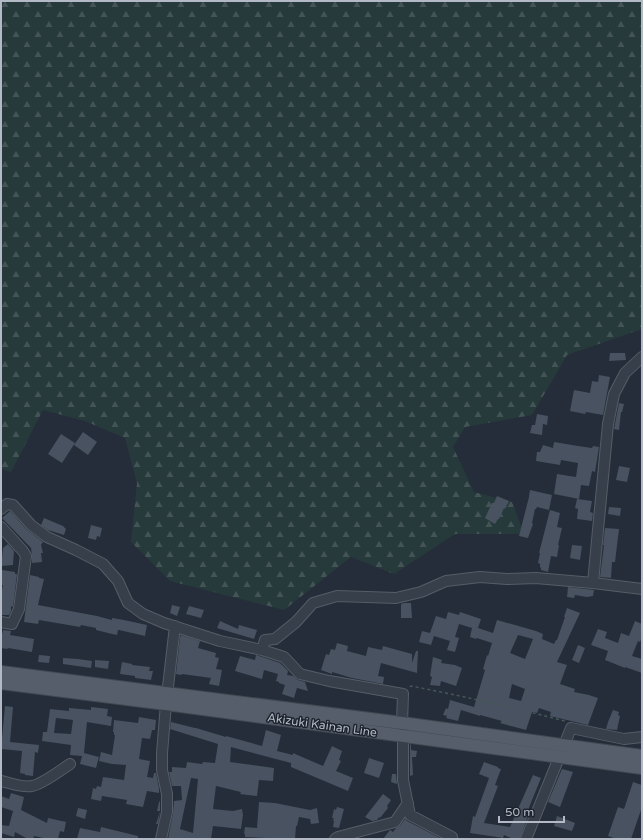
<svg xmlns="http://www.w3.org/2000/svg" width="643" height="840" font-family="'Varela Round',sans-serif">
  <defs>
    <pattern id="forest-firs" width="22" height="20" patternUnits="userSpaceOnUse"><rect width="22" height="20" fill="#273a3b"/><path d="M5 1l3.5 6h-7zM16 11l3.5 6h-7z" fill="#445456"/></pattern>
  </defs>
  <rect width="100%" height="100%" fill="#242d39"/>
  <path fill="url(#forest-firs)" d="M1,1h641v328l-75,26 -35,60 -67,12 -12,20 21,45 38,10 12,32h-69l-61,40 -43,-17 -67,53 -114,-29 -39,-39 6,-59 -12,-45 -40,-17 -42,-11 -32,62 -10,-3z"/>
  <path fill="#485260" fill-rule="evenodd" d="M610,353h15l1,7 -17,1z
    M599,375l11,2 -7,38 -17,-3 -1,2 -15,-3 4,-21 16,3 2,-12 6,1z
    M619,403l5,1 -2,8h-1l-2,18 -5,-1z
    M537,414l11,2 -1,9 -4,-1 -1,11 -12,-2 2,-8h3z
    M83,432l14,10 -9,13 -14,-10z
    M61,434l14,9 -13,20 -14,-9z
    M554,442l24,4 14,2 1,-2 6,1 -4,25 -3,-1 -3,15 -8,-1 -2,14 -25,-5 3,-20 19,3 2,-14 -17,-3 -1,5 -24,-4 1,-9h3l3,-7 10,3z
    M619,466l11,2 -3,14 -11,-2z
    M530,490l22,5 -3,15 -12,-3 -1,2h-1l-3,14 1,1 -5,14 -9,-2 10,-39v-1z
    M497,496l12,5 -4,8 -1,-1 -5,11h-1l-3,5 -10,-6 7,-15h2z
    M577,499l15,2 -2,11 3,1 -1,8 -15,-2 1,-10 -3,-1z
    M609,507l12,1 -1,8 -12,-2z
    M550,510l10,3 -3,14 5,1 -4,17h1l-2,12 -6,-1 -3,16 -7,-2v-2l-1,-1v-3l-2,-1 2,-10h-1z
    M10,511l16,18 17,13 -2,3 2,8h-2l1,9 -10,1v-7l-1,-8 -29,-30z
    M44,518l19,8 3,3 -2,6 -16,-5 -7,-5z
    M91,525l11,3 -2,9 -3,-1 -1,4 -8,-2z
    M605,528l14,1 -4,33h-3l-1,16 -11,-1 4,-32h-1z
    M8,544l6,7 -1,14 -12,1 2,-18z
    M572,545l10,1 -2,14 -10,-2z
    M2,570l13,2v2h2l-4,33 -2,-1v5l-2,4h-8v-21l2,-9h-2z
    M30,575l9,2v1l5,1 -6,26 59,11 15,4v-2l12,2 23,5 -2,11 -26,-6h-1l-1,5 -9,-2 -12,-3v-2l-15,-3 -1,2 -41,-7 -1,4 -14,-2z
    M568,587l26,3 -1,6 -6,1 -12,-2 -1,3 -7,-1z
    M404,603h7l1,15h-11v-14z
    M172,605l8,2 -3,9 -7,-3z
    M189,606l15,4 -3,8 -15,-4z
    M567,608l13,5 -23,49 10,3 -7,19 15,5 -1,3 15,3 9,3 -10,27 -38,-9 1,-4 -12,-4 -2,5 -5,-1 -6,18 -26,-7 2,-2 -22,-6v1l-19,-6 -3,11 -12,-3 1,-2 -4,-1 3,-7 2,1 2,-9 24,7 11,-37 -2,-1 4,-14 1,1 4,-13 -15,-5 -1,1 -6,-2 2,-9 -13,-4 -4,13 4,1 -4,14 -8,-2 3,-9 -16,-5 -3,9 -12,-3 3,-11 8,2 6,-17 10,3 2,-7 11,3 1,-3 21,7 -3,9 15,5 4,-13 39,11 7,3 -1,5 12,5 2,-4h1l8,-23h-1zM518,635l15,4 -8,20 -15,-6zM512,684l13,5 -4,12 -12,-3z
    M220,621l18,8 1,-4 18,5 -3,9 -37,-11z
    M635,621l7,3v12l-2,6 -2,-1 -6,15 10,3v14l-17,-6v1l-20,-8 3,-9 -17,-6 7,-16 9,3 -2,6 13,5 3,-10 8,3z
    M3,630l8,1 -1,4 24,4 -2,13 -24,-4 -1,1 -6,-1v-10z
    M181,635l19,6 -2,7 18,5 -1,4 4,1 -3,11 6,1 -3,16 -10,-2 2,-6 -29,-4 -1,1 -5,-1 4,-36z
    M337,643l11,3 -1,5 19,5 2,-9 14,3 1,-4 29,8v9l4,-12h2l-1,22 -36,-10 -3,13 6,1 -1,7 -31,-6 -20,-6v2l-11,-4 5,-16 3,1 2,-6 4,1z
    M578,645l7,3 -6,15 -7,-3z
    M39,655l11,1 -1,7 -11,-1z
    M256,655l24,8 8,8 -1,4 6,1 5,4 7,2 3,9 -11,-3 -3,10 -12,-4 3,-9 -6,-2v-1l-3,-1 2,-7 -14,-4 -2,9 -27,-8 5,-15 15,4z
    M433,657l9,3 -1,3 14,2 7,3 -6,18 -15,-5 -1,5 -10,-1 2,-8 -2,-1z
    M63,658l15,1 14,2 -1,7 -28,-4z
    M95,660l14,1 -1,8 -13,-2z
    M122,662l10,2v1l18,2 -1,4h4l-2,9 -16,-2v-2l-15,-2z
    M5,706l8,1 -3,35 29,3 -1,8 -3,-1 -2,24 -8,-1v-1l-5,-1 2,-22 -21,-2z
    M91,707l17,2 -1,7 5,1 -1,9 -24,-4 -3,31 15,4 -3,11 -16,-4 2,-8 -12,-1 1,-10 -29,-4 1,-9h4l3,-23 19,2v-3l22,2zM56,718l17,2 -2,14 -17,-1z
    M613,710l6,2 -1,3 2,1 -3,14 -11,-1 2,-7z
    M139,717l17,3 -1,10h-3l-2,9 -8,-1 -3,21 11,2 -3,16 6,1 1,-5h2l3,15v5l-12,-2 -4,16 -17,-3 1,-4 -25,-4 -1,5 -10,-2 2,-11 3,1 1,-3 4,1 2,-10 21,3 2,-15 -14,-1 -13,-3 2,-9 11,3 3,-20h-1v-3h-1l1,-12 24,3z
    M171,722l24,6h1l30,9v-1l36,10 4,-16 15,5 -4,16 16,4v-2l30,13 9,-20 10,5 -3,9 2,1 -5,10 17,7 -5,13 -57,-24v-4l-60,-16 -1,15 44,6 -1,13 -14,-1 -2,16 -17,-2 1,-2 -25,-6 -3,23 20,2 9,-2 1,6 -2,14 -28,-3 -2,13h-43l5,-26 1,-12 8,-1 -1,-14h-9l-3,-14h3v-5l14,1 1,-6 15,2 1,-2 12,1 3,-19 -48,-15zM191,778l7,1 -5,54 -13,-4z
    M410,744l1,1v5l6,1 -1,6h-4l1,18 -3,1z
    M369,758l15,5 -5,15 -15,-5z
    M484,762l14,5v1l3,1 -6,16 3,1 -14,37 26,4 23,-52 8,3 -15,37 2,1 -8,23h-7l-9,-4 -1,3 -33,-5 3,-17 2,1 14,-39 -10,-4z
    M562,769l11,3 -13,35 -12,-5z
    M392,774h4l1,10 -6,-2z
    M633,782l9,3v22l-11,32h-15l-8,-3 10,-29 6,2z
    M11,793l13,4 -3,13 26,13 1,-5 18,4 -2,10 -4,-1 -2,8h-10l-14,-3 -1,3h-5l-13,-7 -1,5 -13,-4v-8l8,1 4,-15 -12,-4v-11l8,3z
    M383,794l8,6 -4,6 1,2 -8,10 -1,-1 -2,3 -5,1 -7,-4z
    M160,801v10l-2,13h-2l4,-13h-3l2,-9z
    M259,802l16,1 35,7 7,-2 2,15 -8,1 -1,-5 -11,-2 -2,9h-1l-1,13h-29l1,-1 -22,-1v-3h-1l1,-7 12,1z
    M337,807l7,2 -5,19 -6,-1 1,-6 -1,-1 1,-2h-2l2,-9 2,1z
    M78,808l9,2 -2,9 -9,-3z
    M557,816l18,7 -3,8 -18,-5z
    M405,819l2,2 35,18h-59l7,-9 3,2 3,-4 4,-2z
    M101,827l37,9v3h-61l3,-11 20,4z"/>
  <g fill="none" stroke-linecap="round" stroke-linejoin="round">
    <defs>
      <path id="minor" d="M1,509l6,-5 6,1 18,20 16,12 29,13 27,14 15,17 10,22 15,11 21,9 56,18 42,9 22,7 16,17 29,7 74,13 -1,29 1,13v44l7,35 42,22v2
        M1,527l22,24 3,5 -7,53 -7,15 -11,-2
        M593,583l15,-159 6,-30 11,-21 17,-16
        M262,650l3,-10 10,-1 21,-17 17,-19 24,-7 59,2 25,-6 25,-11 34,-4 27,2 29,-1 57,5 49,6
        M1,781c10,2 21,7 31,5 9,-1 29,-16 38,-22
        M161,839l6,-27v-18l-5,-24v-17l4,-49 9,-78
        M335,839l3,-2 57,-15 13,-19
        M526,839l45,-111 53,11 18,-2"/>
      <path id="major" d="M1,672l401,51 240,33
        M1,683l165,21 476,64"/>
    </defs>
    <use href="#minor" stroke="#565d67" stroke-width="12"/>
    <use href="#major" stroke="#414852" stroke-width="14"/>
    <path stroke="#455759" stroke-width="1.5" stroke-dasharray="3 3" stroke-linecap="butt" d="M410,687l1,-1c52,10 103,22 154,35"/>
    <use href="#minor" stroke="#373f4a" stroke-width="10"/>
    <use href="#major" stroke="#555e6a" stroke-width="12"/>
  </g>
  <g text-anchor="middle" stroke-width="3" stroke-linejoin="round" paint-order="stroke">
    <g font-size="12" fill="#b3bac5" stroke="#1d242e">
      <text transform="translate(322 725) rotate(8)" y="4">Akizuki Kainan Line</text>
    </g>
  </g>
  <rect width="643" height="840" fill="none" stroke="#b3bac5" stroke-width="4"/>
  <path d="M499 816v6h65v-6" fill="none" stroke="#b3bac5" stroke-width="2"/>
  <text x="505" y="816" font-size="12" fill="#b3bac5" stroke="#1d242e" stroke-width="3" paint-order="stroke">50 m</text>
</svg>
